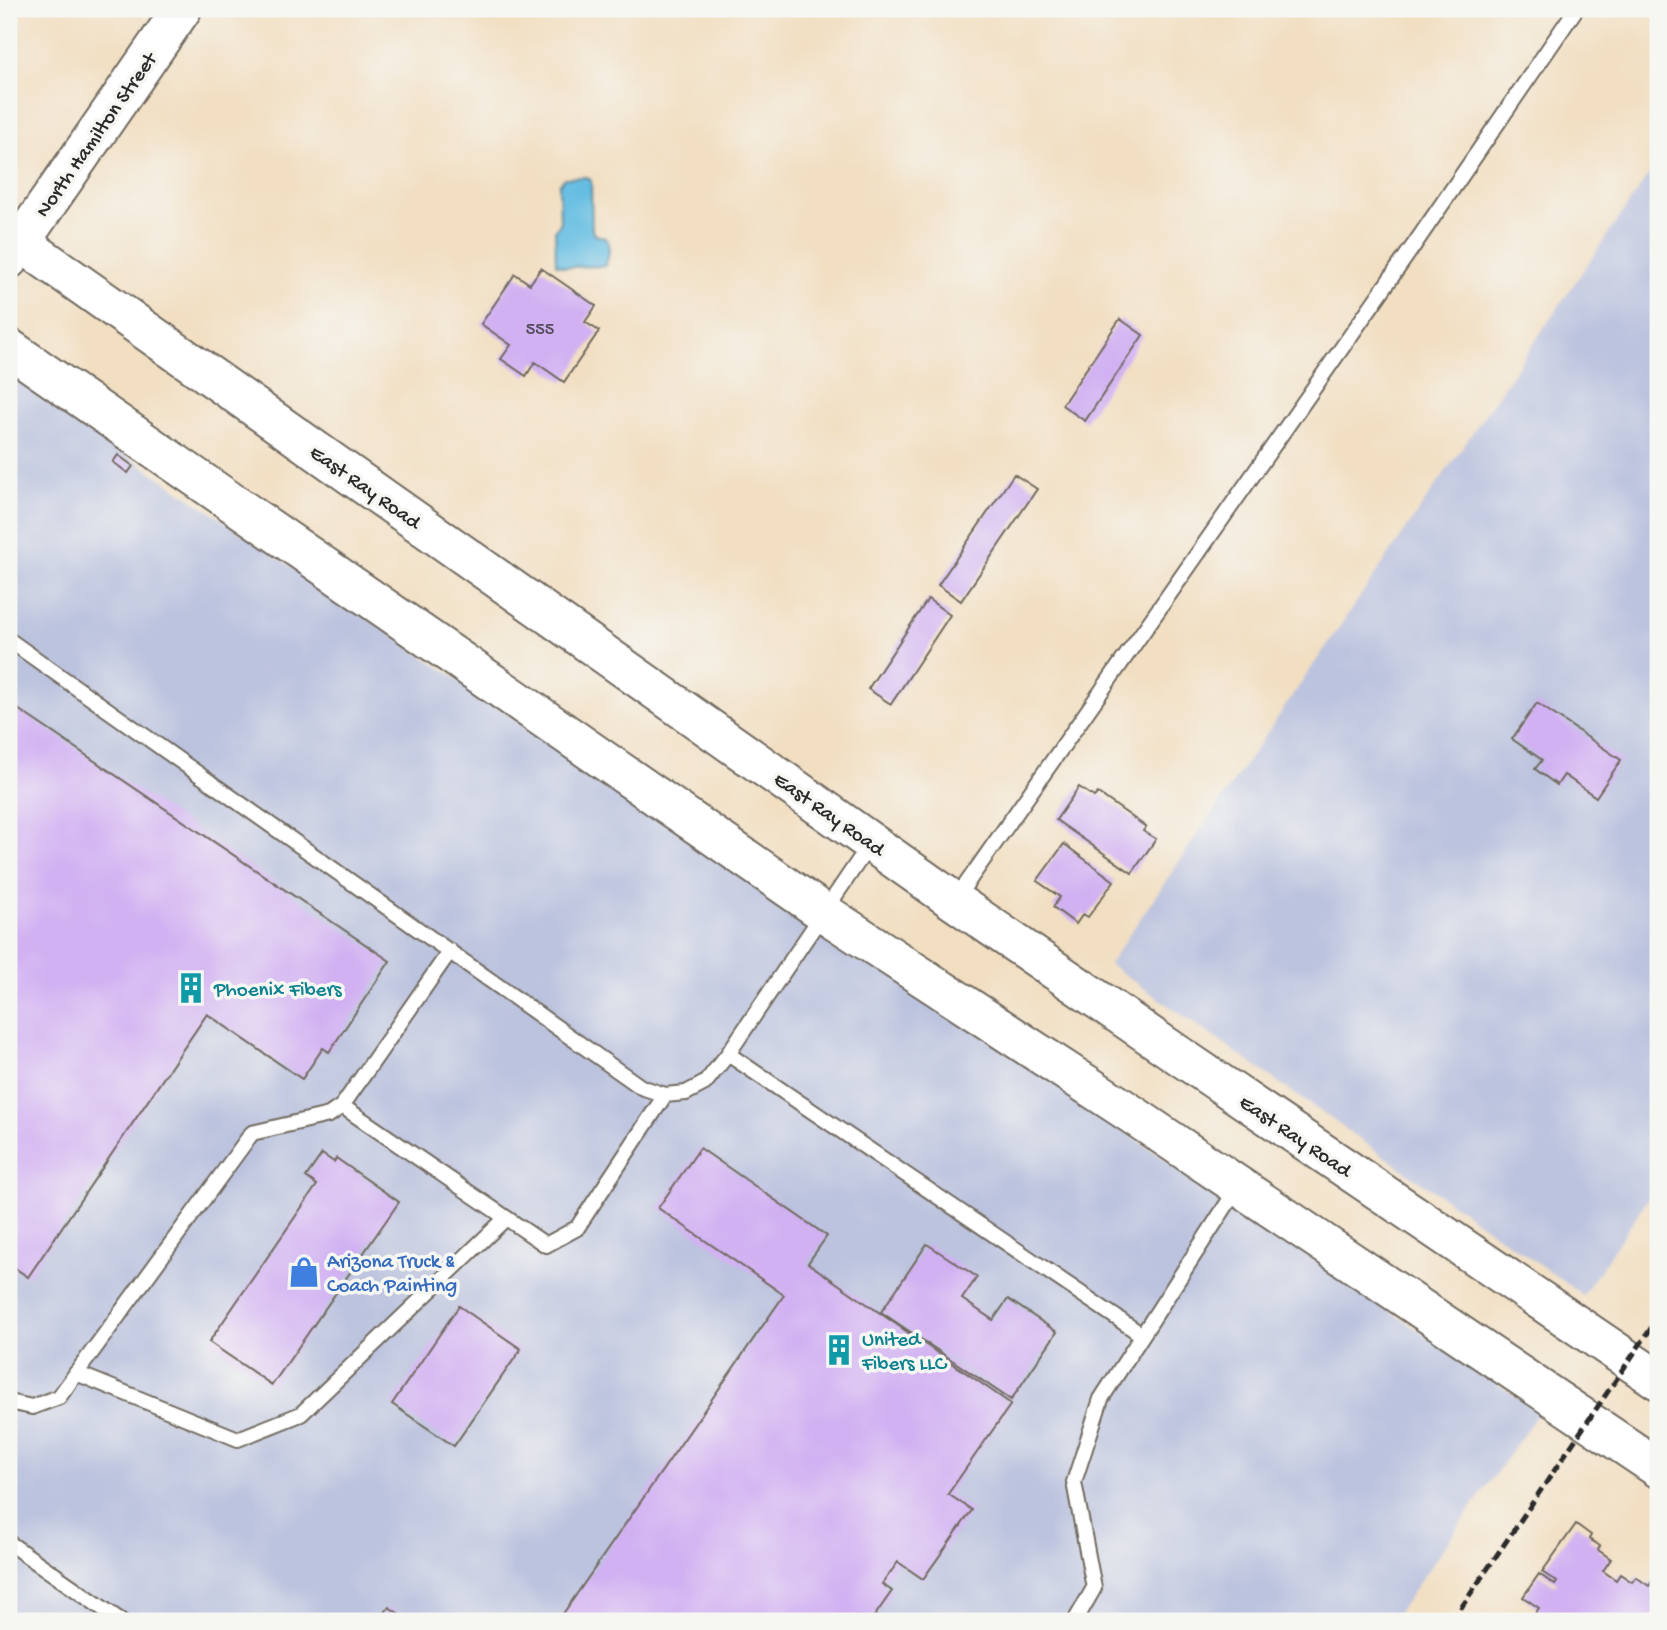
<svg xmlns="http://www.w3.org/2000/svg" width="1667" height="1630" font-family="'Gochi Hand',sans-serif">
  <rect width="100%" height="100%" fill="#f6f6f2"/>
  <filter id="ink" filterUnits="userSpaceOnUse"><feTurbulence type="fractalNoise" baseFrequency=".0143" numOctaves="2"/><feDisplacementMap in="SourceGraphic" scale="14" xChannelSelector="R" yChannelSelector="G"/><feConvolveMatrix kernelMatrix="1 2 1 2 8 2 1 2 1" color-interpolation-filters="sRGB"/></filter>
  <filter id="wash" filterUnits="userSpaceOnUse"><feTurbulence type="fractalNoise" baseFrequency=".00686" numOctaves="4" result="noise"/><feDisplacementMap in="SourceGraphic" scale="28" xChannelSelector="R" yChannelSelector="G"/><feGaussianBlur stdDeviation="1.57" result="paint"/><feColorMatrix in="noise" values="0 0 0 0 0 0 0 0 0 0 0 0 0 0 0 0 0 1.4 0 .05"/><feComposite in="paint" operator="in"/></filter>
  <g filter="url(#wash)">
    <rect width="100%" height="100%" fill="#f2dfc2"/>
    <path fill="#bcc3de" d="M1658,161v1023l-75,111 -474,-331z
      M9,378l13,6 1517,1028 -147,209h-1383z"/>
    <path fill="#65bde2" stroke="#487486" stroke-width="2" d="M564,178l22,-1 3,1 2,3 1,49 2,4c4,2 8,2 11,4 7,5 3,22 0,28l-39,1 -10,-3 -1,-35 5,-5 -1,-39z"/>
    <g id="blocks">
      <path fill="#d1b1f2" d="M541,268l55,38 -11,16 14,9 -35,51 -29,-20 -9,14 -25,-17 10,-14 -30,-21 34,-50 15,10z
        M1120,319l23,16 -58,86 -23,-16z
        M118,455l15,11 -5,7 -15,-11z
        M1014,474l23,15 -76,112 -23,-16z
        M928,599l22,16 -59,89 -23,-15z
        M9,703l381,258 -61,91 -6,-4 -21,31 -95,-65 -179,263 -19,-13z
        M1537,703l84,57 -25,37 -32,-22 -7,10 -22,-16 7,-9 -30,-21z
        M1079,787l15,10 4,-4 48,34 -3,4 13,8 -24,34 -76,-53z
        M1064,844l50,37 -26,36 -5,-3 -7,10 -23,-17 7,-10 -23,-16z
        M700,1148l127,88 -19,27 203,141 -63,90 24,16 -49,69 -25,-17 -16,22 10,7 -21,30h-8l-7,-4 -3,4h-295l226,-326 -126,-87z
        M322,1154l12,8 2,-4 63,44 -127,183 -63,-43 108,-157 -11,-8z
        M927,1244l50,33 -15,22 31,21 15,-21 49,33 -46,68 -130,-88z
        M459,1306l62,43 -67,97 -62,-42z
        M1576,1524l15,11 -2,4 11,7 -2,4 13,9 -8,12 13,9 4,-6 12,8 4,-5 13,9 3,-4 6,4v35h-128l9,-13 -16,-11 16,-23 16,11 2,-3 -15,-10z
        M389,1607l21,14h-31z"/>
    </g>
  </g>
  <g filter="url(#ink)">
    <use href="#blocks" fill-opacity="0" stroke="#716a60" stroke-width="2"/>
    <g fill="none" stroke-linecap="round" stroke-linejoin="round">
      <defs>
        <path id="lane" d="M9,640l632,447 24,8 21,-2 19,-10 23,-29
          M870,844l-142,210 414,281
          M955,900l459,-655 162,-236
          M342,1106l204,139 31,-17 88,-133
          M76,1373l162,66 63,-25 205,-196
          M9,1402l23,5 27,-10 193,-264 77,-18 13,-9 108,-155
          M9,1543l112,78
          M1075,1621l19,-33 -20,-106 27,-83 137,-212"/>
        <path id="secondary" d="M9,259l173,-250"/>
        <path id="primary" d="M9,234l945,667 220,151 484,328
          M9,348l814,564 307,201 528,355"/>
      </defs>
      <use href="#lane" stroke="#716a60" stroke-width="18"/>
      <use href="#secondary" stroke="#716a60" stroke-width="42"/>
      <use href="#primary" stroke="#716a60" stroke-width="42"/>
      <use href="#lane" stroke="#fff" stroke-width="14"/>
      <use href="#secondary" stroke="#fff" stroke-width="38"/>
      <use href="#primary" stroke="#fff" stroke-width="38"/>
      <path stroke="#2b2b2b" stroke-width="5" stroke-dasharray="10 5" stroke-linecap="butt" d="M1452,1621l206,-303"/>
    </g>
  </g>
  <defs>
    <symbol id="building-bare" viewBox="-9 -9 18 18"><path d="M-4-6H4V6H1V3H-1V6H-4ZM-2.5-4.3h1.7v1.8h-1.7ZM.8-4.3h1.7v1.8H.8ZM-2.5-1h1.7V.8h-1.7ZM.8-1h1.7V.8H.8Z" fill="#0f9aa8" stroke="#f6f6f2" stroke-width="2.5" paint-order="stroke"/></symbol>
    <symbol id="shop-bare" viewBox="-9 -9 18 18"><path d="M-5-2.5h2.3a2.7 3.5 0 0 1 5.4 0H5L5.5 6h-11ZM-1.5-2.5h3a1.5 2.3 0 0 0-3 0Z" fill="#3f7fe0" stroke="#f6f6f2" stroke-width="2.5" paint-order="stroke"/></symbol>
  </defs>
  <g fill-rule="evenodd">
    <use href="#building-bare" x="169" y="966" width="44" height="44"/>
    <use href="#shop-bare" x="282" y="1250" width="44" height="44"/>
    <use href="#building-bare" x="817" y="1328" width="44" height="44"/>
  </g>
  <g text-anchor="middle" stroke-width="7" stroke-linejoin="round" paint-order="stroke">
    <g font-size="18" fill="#544c5d">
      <text x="540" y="334">555</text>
    </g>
    <g font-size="21" fill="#2b2b2b" stroke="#f6f6f2">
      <text transform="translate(95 134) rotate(-55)" y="7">North Hamilton Street</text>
      <text transform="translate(366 486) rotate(35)" y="7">East Ray Road</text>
      <text transform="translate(830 813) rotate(35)" y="7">East Ray Road</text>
      <text transform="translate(1296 1135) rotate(34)" y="7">East Ray Road</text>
    </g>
    <g font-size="21" fill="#0d838f" stroke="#f6f6f2" text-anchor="start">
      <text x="214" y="995">Phoenix Fibers</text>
      <text x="862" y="1345">United<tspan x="862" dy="24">Fibers LLC</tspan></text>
    </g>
    <g font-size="21" fill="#366cbe" stroke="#f6f6f2" text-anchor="start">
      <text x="327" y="1267">Arizona Truck &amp;<tspan x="327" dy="24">Coach Painting</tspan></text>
    </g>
  </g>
  <rect width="1667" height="1630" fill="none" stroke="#f6f6f2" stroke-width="35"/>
</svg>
